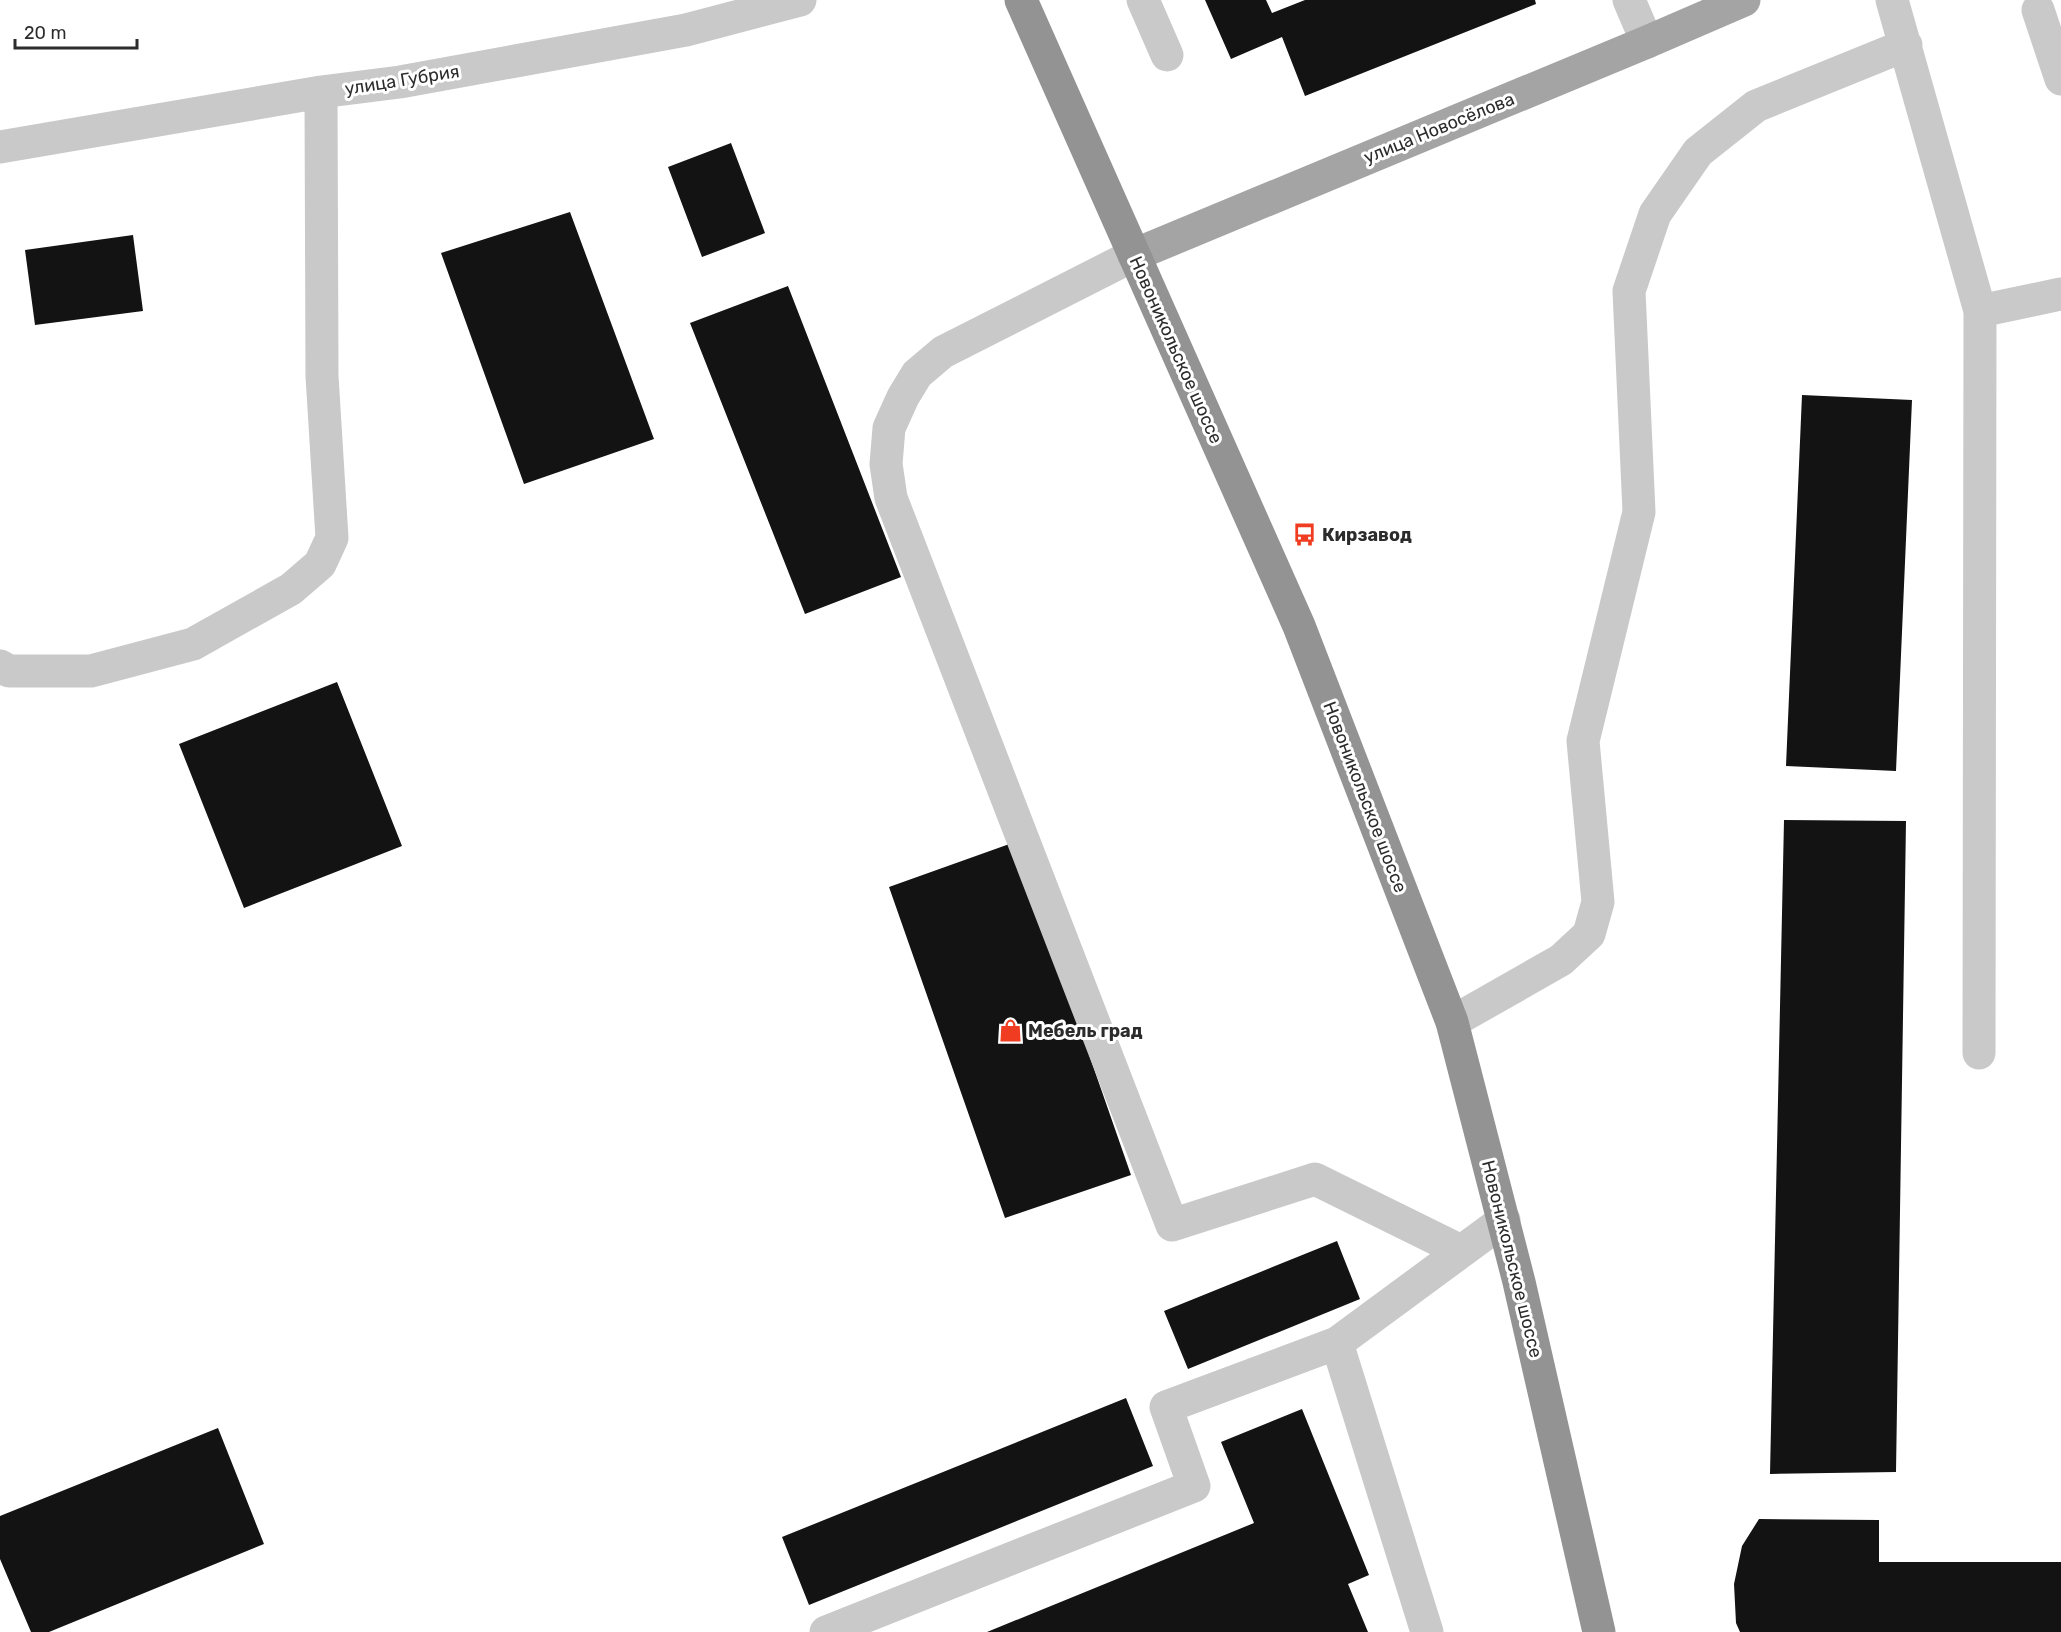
<svg xmlns="http://www.w3.org/2000/svg" width="2061" height="1632" font-family="Rubik,sans-serif">
  <rect width="100%" height="100%" fill="#fff"/>
  <path fill="#131313" d="M1205,0h61l6,13 33,-13h230l1,4 -231,92 -23,-59 -51,22z
    M731,143l34,90 -63,24 -34,-90z
    M570,212l84,227 -130,45 -83,-231z
    M133,235l10,76 -108,14 -10,-75z
    M788,286l113,291 -96,37 -115,-291z
    M1802,395l110,5 -16,371 -110,-5z
    M337,682l65,164 -158,62 -65,-164z
    M1784,820l122,1 -10,651 -126,2z
    M1015,842l116,333 -126,43 -116,-331z
    M1337,1241l23,58 -172,70 -24,-58z
    M1126,1398l27,68 -344,139 -27,-68z
    M1302,1409l67,166 -21,9 20,48h-381l267,-109 -33,-81z
    M218,1428l46,116 -215,88h-18l-31,-73v-43z
    M1759,1519l120,1v42h182v70h-321l-4,-9 -2,-39 8,-38z"/>
  <g fill="none" stroke-linecap="round" stroke-linejoin="round">
    <path stroke="#c9c9c9" stroke-width="33" d="M1143,0l24,55
      M1629,0l18,42
      M1892,0l88,311 -1,742
      M2038,10l23,69
      M0,147l321,-55 79,-10 286,-52 114,-30
      M1134,255l-191,97 -26,22 -14,23 -14,31 -3,36 5,34 281,727 143,-46 146,72
      M1980,311l81,-17
      M0,666l9,5h82l102,-27 98,-55 29,-25 12,-26 -10,-162 -1,-284
      M1452,1022l109,-62 28,-26 9,-32 -15,-161 56,-229 -10,-221 26,-77 43,-62 58,-46 150,-61
      M1337,1343l90,289
      M826,1632l368,-146 -28,-79 171,-64 167,-123"/>
    <path stroke="#a4a4a4" stroke-width="33" d="M1134,255l513,-213 97,-42"/>
    <path stroke="#939393" stroke-width="33" d="M1021,0l278,626 153,396 67,260 80,350"/>
  </g>
  <defs>
    <symbol id="bus-bare" viewBox="-9 -9 18 18"><path d="M-5-6H5V4H4V6H2V4H-2V6H-4V4H-5ZM-3.5-4V0h7V-4ZM-3.5 1.2v1.5H-2V1.2ZM2 1.2v1.5H3.5V1.2Z" fill="#f03d21" stroke="#fff" stroke-width="2.5" paint-order="stroke"/></symbol>
    <symbol id="shop-bare" viewBox="-9 -9 18 18"><path d="M-5-2.5h2.3a2.7 3.5 0 0 1 5.4 0H5L5.5 6h-11ZM-1.5-2.5h3a1.5 2.3 0 0 0-3 0Z" fill="#f03d21" stroke="#fff" stroke-width="2.5" paint-order="stroke"/></symbol>
  </defs>
  <g fill-rule="evenodd">
    <use href="#bus-bare" x="1288" y="518" width="33" height="33"/>
    <use href="#shop-bare" x="994" y="1014" width="33" height="33"/>
  </g>
  <g text-anchor="middle" stroke-width="6" stroke-linejoin="round" paint-order="stroke">
    <g font-size="18" fill="#2c2c2c" stroke="#fff">
      <text transform="translate(402 80) rotate(-9)" y="6">улица Губрия</text>
      <text transform="translate(1439 128) rotate(-22)" y="6">улица Новосёлова</text>
      <text transform="translate(1176 350) rotate(66)" y="6">Новоникольское шоссе</text>
      <text transform="translate(1365 797) rotate(69)" y="6">Новоникольское шоссе</text>
      <text transform="translate(1512 1259) rotate(76)" y="6">Новоникольское шоссе</text>
    </g>
    <g font-size="18" font-weight="bold" fill="#2c2c2c" stroke="#fff" text-anchor="start">
      <text x="1322" y="541">Кирзавод</text>
      <text x="1028" y="1037">Мебель град</text>
    </g>
  </g>
  <path d="M15 39v9h122v-9" fill="none" stroke="#2c2c2c" stroke-width="3"/>
  <text x="24" y="39" font-size="18" fill="#2c2c2c" stroke="#ffffff" stroke-width="4.5" paint-order="stroke">20 m</text>
</svg>
